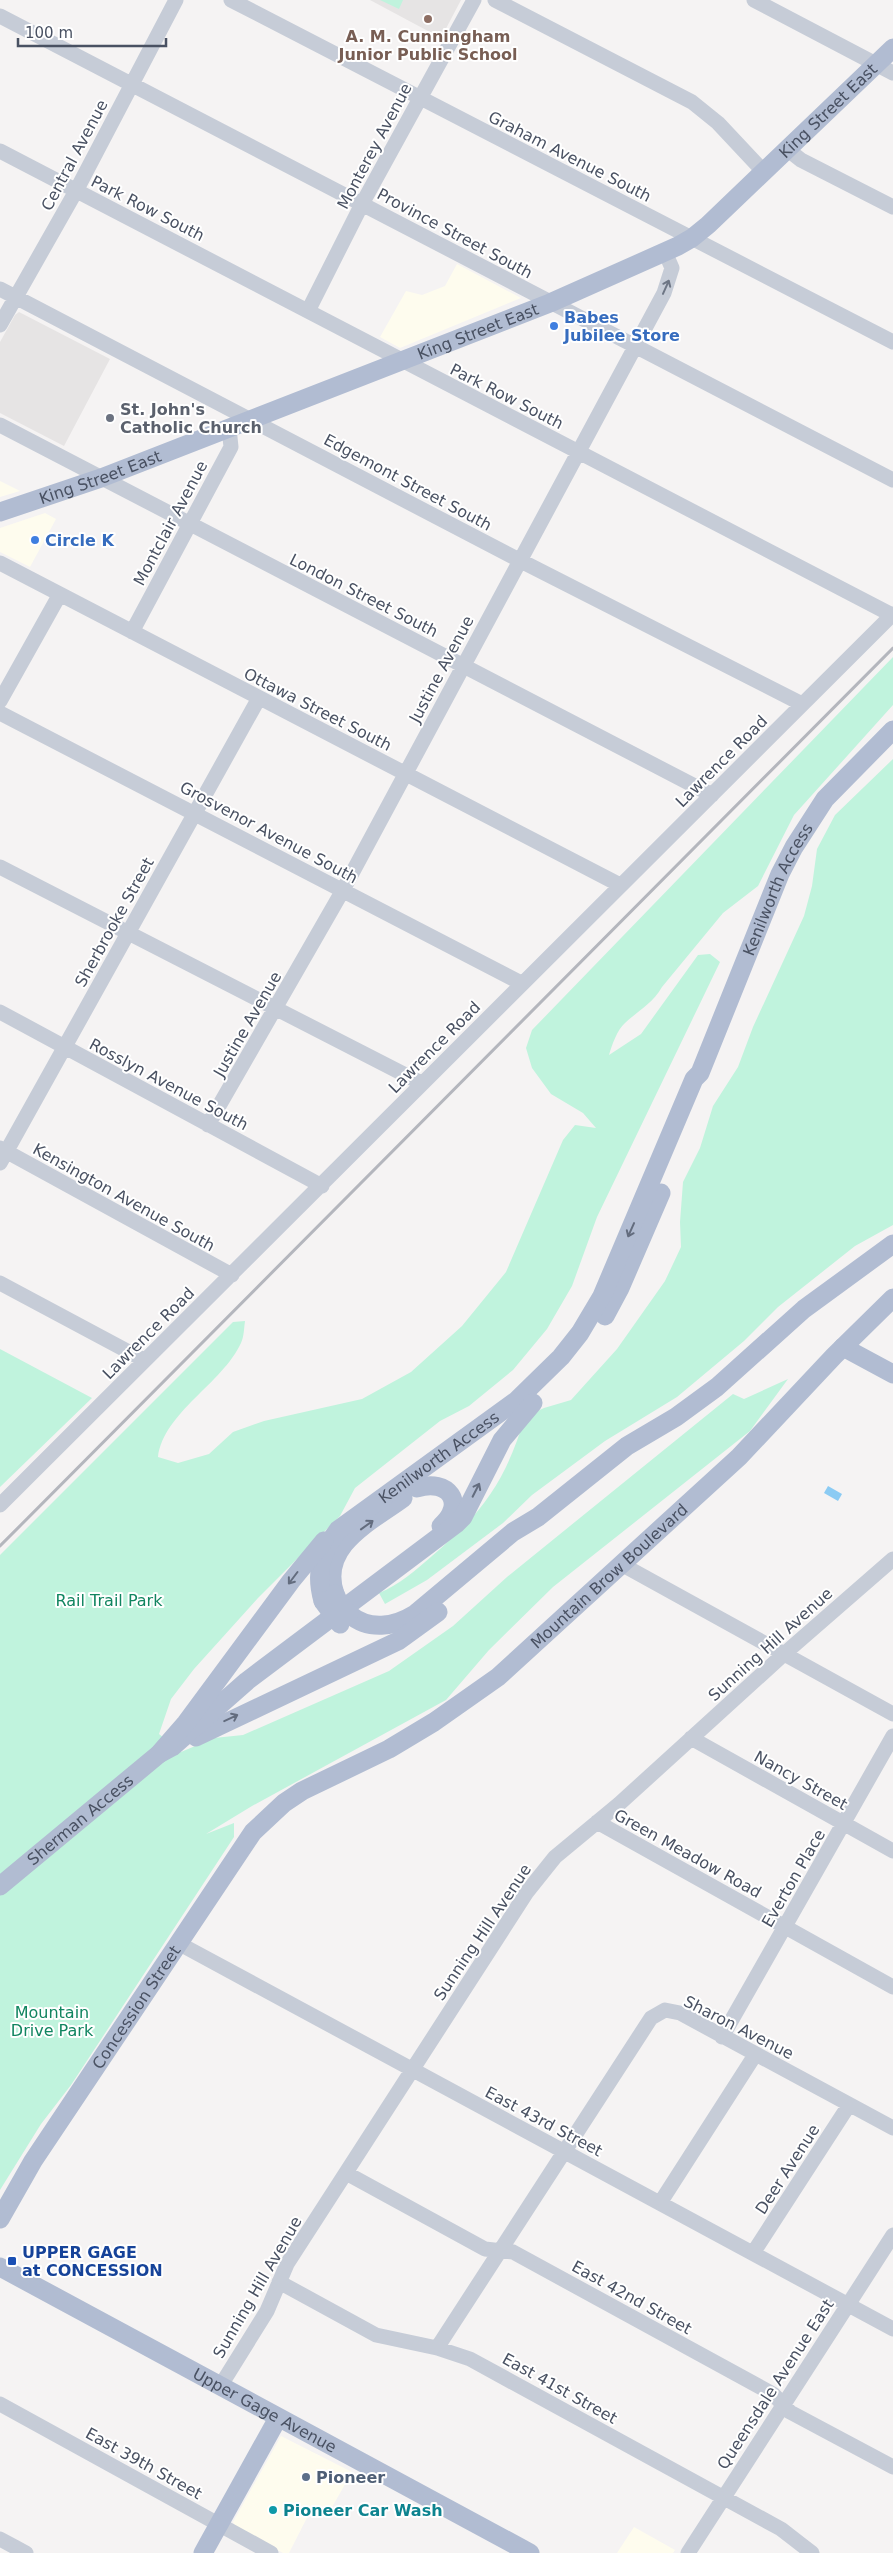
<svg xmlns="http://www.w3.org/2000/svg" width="893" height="2553" font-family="'DejaVu Sans',sans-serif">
  <rect width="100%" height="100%" fill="#f5f3f3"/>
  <path fill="#fefcee" d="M457,264l64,34 -121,50 -20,-11 26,-46 16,4 23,-9z
    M0,481l20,10 -20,6z
    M45,513l11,6 -26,48 -30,-15v-24z
    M281,2436l71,36 -25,44 -15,-8 -23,45h-6l-48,-27 -2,-4z
    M634,2527l41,23 -2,3h-56z"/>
  <path fill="#e6e4e4" d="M370,0h91l-20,38z
    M19,312l91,47 -46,87 -64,-33v-71l15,-27z"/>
  <path fill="#c0f3dd" d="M380,0h23l-4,9z
    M893,657v48l-99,110 -36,71 -35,27 -61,74c-10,17 -23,23 -37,36 -8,7 -13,22 -16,32l32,-21 57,-79 12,-1 10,8 -123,255 -25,69 -25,43 -34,41 -44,36 -29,15 -85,67 -15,28 -82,82 -64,71 -23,30 -12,35 22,18 33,-14 29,-3 146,-64 64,-45 54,-49 226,-183 11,5 44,-20 -38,52 -197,156 -64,63 -43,50 -194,106 -46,28 28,-11v14l-163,248 -30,39 -41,66v-635l233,-233 12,-1c-1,7 -1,16 -4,22 -19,41 -77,69 -83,114l20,6 31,-9 24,-22 31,-11 98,-22 49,-27 51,-46 44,-54 57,-132 12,-15 21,3 -13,-15 -32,-19 -19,-26 -6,-20 6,-18z
    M893,759v466l-38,21 -77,61 -34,34 -67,56 -72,44 -73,54 -29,28 -76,57 -42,24 -6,-11c20,-8 37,-23 53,-37 51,-44 73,-74 93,-139l19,-9 27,-8 46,-51 48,-68 16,-34 -1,-25 3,-40 17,-34 13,-42 25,-39 15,-40 51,-111 8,-30 5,-37 18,-34z
    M0,1349l92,49 -92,89z"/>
  <path fill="#8bcbf3" d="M828,1486l14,8 -4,7 -14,-8z"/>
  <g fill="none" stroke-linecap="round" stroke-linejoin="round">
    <path stroke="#c6ccd7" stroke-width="15" d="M231,0l662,342
      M495,0l197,102 26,21 45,48
      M754,0l139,73
      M0,16l893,464
      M787,149l14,11 92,47
      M0,151l892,464
      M0,289l519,271 283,144
      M308,311l54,-107 112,-204
      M0,325l76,-134 100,-191
      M0,425l712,370
      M0,563l620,322
      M132,632l99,-185 -2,-19
      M0,701l60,-107
      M0,713l521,270
      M0,867l421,216
      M0,1012l322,174
      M208,1125l135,-235 321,-597 8,-25 -7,-16
      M0,1148l232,127
      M0,1163l259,-465
      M0,1283l144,77
      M0,1505l893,-891
      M621,1564l272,150
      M691,1738l202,113
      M597,1822l296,165
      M178,1943l715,386
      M722,2037l171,-301
      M346,2173l139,76 28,3 260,142 17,18 103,55
      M660,2203l95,-148
      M753,2253l96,-148
      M279,2282l97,53 61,13 33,11 311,170 31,24
      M437,2348l214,-330 14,-8 15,3 213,115
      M221,2385l46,-74 20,-47 240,-372 28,-35 64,-53 165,-150 109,-95
      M0,2404l271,149
      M0,2539l26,14
      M688,2553l205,-318"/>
    <g stroke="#b1bcd2" stroke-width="19">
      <path id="s1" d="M0,512l101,-34 449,-175 128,-57 14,-8 16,-13 185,-177"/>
      <path d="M605,1316l15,-28 41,-95"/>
      <path d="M843,1347l50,27"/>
      <path d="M417,1488c31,-10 50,15 24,38"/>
      <path d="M335,1594c-17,-48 37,-73 68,-96"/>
      <path id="s2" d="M323,1601c-8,-28 -2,-49 15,-71l178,-129 45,-44 19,-24 22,-37 92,-217 6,-6 80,-199 14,-27 31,-48 68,-69"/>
      <path d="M349,1614c20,17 45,13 66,0l98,-82 25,-15 89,-71 49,-29 41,-30 87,-78 89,-65"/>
      <path d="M196,1737l202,-96 40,-29"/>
      <path d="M159,1754l13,-7 75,-66 209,-157 7,-7 39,-77 31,-37"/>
      <path id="s3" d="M0,1886l159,-132 27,-31 105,-142 33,-40"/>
      <path id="s4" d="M0,2219l33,-58 220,-329 31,-29 18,-12 87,-42 45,-27 64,-45 241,-220 95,-101 59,-58"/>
      <path id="s5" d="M0,2267l530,286"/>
      <path d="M203,2553l75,-135"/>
    </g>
    <path stroke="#b4b6bd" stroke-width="3" d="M0,1546l893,-898"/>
    <path stroke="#b1bcd2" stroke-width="19" d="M335,1594l5,11 9,9
      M323,1601l17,23"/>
  </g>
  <defs><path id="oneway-shaft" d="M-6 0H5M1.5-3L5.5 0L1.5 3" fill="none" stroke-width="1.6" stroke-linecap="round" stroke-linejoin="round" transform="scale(1.25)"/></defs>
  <use stroke="#6e7685" href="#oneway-shaft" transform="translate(666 287) rotate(-66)"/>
  <g stroke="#636c7e">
    <use href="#oneway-shaft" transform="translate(631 1230) rotate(114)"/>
    <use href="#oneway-shaft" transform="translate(476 1490) rotate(-63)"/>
    <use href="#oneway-shaft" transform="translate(367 1525) rotate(-36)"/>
    <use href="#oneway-shaft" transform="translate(293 1578) rotate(127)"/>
    <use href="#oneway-shaft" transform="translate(231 1718) rotate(-25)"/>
  </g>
  <circle fill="#8d6e63" stroke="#fff" stroke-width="2" cx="428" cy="19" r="5"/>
  <g fill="#3f7fe0" stroke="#fff" stroke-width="2">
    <circle cx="554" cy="326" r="5"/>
    <circle cx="35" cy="540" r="5"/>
  </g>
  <circle fill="#6b7280" stroke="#fff" stroke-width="2" cx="110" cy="418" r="5"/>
  <rect fill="#1a4fb4" stroke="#fff" stroke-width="2" x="7" y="2256" width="10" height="10" rx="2.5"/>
  <circle fill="#5c6f8a" stroke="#fff" stroke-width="2" cx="306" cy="2477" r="5"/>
  <circle fill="#0f9aa8" stroke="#fff" stroke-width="2" cx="273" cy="2510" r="5"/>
  <g text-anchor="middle" stroke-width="4" stroke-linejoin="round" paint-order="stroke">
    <g font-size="16" font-weight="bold" fill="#785e54" stroke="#fff">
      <text x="428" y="42">A. M. Cunningham<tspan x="428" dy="18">Junior Public School</tspan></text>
    </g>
    <g font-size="16" fill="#495162" stroke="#fff">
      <text dy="6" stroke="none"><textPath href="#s1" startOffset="931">King Street East</textPath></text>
      <text transform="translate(374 146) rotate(-62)" y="6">Monterey Avenue</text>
      <text transform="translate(74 155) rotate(-62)" y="6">Central Avenue</text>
      <text transform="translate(570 156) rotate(27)" y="6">Graham Avenue South</text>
      <text transform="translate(148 208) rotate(27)" y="6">Park Row South</text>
      <text transform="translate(455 233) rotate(28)" y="6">Province Street South</text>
      <text dy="6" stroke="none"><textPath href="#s1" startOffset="511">King Street East</textPath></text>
      <text transform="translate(507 396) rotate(27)" y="6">Park Row South</text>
      <text dy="6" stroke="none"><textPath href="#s1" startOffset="106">King Street East</textPath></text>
      <text transform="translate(408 482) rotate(28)" y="6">Edgemont Street South</text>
      <text transform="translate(170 523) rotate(-62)" y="6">Montclair Avenue</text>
      <text transform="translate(364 595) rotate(27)" y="6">London Street South</text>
      <text transform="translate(441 669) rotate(-62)" y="6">Justine Avenue</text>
      <text transform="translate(318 709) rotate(27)" y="6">Ottawa Street South</text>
      <text transform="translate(721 761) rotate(-45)" y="6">Lawrence Road</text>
      <text transform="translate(269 832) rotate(28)" y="6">Grosvenor Avenue South</text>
      <text dy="6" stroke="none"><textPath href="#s2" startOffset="876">Kenilworth Access</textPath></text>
      <text transform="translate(114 922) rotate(-61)" y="6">Sherbrooke Street</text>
      <text transform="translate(247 1024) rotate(-60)" y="6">Justine Avenue</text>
      <text transform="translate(434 1047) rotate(-45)" y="6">Lawrence Road</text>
      <text transform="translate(169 1084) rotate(28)" y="6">Rosslyn Avenue South</text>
      <text transform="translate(124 1197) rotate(29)" y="6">Kensington Avenue South</text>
      <text transform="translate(148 1333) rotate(-45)" y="6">Lawrence Road</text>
      <text dy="6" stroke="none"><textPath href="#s2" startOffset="200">Kenilworth Access</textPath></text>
      <text dy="6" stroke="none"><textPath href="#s4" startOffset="904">Mountain Brow Boulevard</textPath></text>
      <text transform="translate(770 1644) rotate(-42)" y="6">Sunning Hill Avenue</text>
      <text transform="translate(801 1780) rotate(29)" y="6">Nancy Street</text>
      <text dy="6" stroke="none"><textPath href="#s3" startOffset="104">Sherman Access</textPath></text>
      <text transform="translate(688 1853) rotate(29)" y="6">Green Meadow Road</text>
      <text transform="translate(793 1878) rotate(-60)" y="6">Everton Place</text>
      <text transform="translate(482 1932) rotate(-56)" y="6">Sunning Hill Avenue</text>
      <text dy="6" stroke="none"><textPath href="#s4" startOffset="252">Concession Street</textPath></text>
      <text transform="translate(739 2027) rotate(27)" y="6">Sharon Avenue</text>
      <text transform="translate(544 2121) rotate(28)" y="6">East 43rd Street</text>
      <text transform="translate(787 2169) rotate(-57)" y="6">Deer Avenue</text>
      <text transform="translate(257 2287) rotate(-60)" y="6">Sunning Hill Avenue</text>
      <text transform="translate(632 2297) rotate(29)" y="6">East 42nd Street</text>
      <text transform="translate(775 2384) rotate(-57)" y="6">Queensdale Avenue East</text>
      <text transform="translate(560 2388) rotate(29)" y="6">East 41st Street</text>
      <text dy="6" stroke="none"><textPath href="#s5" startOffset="301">Upper Gage Avenue</textPath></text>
      <text transform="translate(144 2463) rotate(29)" y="6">East 39th Street</text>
    </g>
    <g font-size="16" font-weight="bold" fill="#366cbe" stroke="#fff" text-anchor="start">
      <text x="564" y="323">Babes<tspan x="564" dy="18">Jubilee Store</tspan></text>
      <text x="45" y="546">Circle K</text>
    </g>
    <g font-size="16" font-weight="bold" fill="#5b616d" stroke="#fff" text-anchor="start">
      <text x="120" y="415">St. John's<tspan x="120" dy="18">Catholic Church</tspan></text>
    </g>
    <g font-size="16" fill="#118560" stroke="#fff">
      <text x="109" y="1606">Rail Trail Park</text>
      <text x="52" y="2018">Mountain<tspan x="52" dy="18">Drive Park</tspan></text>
    </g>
    <g font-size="16" font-weight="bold" fill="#164399" stroke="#fff" text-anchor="start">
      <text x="22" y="2258">UPPER GAGE<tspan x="22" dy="18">at CONCESSION</tspan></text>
    </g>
    <g font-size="16" font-weight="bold" fill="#4e5e75" stroke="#fff" text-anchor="start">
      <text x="316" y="2483">Pioneer</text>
    </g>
    <g font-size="16" font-weight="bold" fill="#0d838f" stroke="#fff" text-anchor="start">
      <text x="283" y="2516">Pioneer Car Wash</text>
    </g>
  </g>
  <path d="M18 38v8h148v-8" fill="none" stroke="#495162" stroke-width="2.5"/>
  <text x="25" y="38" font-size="15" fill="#495162" stroke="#ffffff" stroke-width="4" paint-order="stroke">100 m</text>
</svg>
